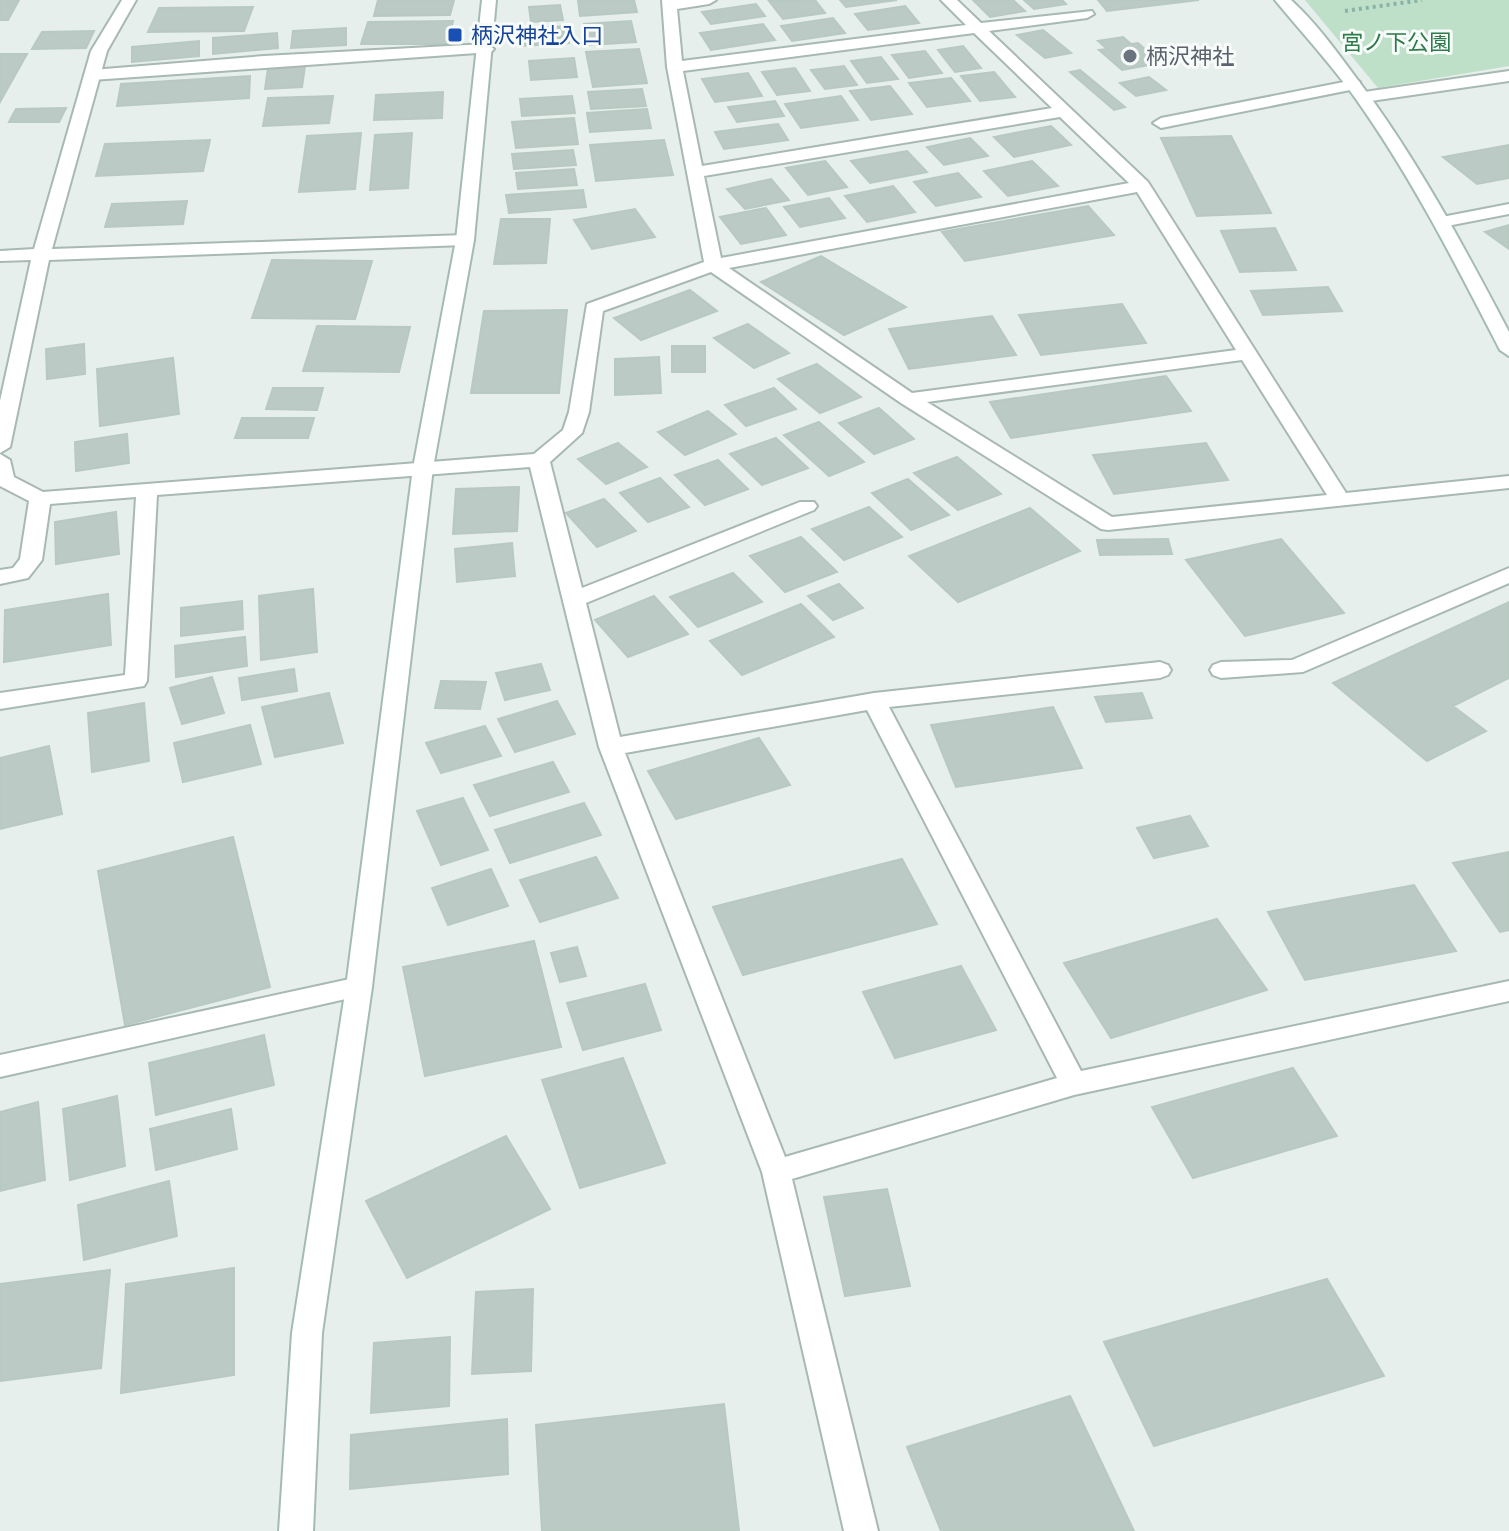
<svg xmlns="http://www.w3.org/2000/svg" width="1509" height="1531" font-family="Overpass,'Noto Sans JP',sans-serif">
  <rect width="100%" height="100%" fill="#e6efeb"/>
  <path fill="#bfe0c8" d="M1305,0h204v66l-131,22z"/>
  <path fill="#bbcac4" stroke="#b8c9c2" stroke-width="2" d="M0,0h19l-11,20h-8z
    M378,0h76l-4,15 -76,1z
    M578,0h56l3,12 -57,4z
    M815,0l10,13 -42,6 -14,-18z
    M840,0h57l-51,7z
    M973,0h40l12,11 -35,6z
    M1024,0h38l4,4 -32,5z
    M1098,0h101l-92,11z
    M756,4l9,12 -54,8 -9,-12z
    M560,5l3,15 -32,2 -2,-15z
    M905,6l14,17 -51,7 -13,-16z
    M253,7l-9,24 -96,1 11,-24z
    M833,18l12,15 -53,8 -11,-15z
    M453,21l-5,23h-87l7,-22z
    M631,21l5,21 -47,3 -5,-21z
    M763,24l12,16 -64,10 -11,-17z
    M566,26l3,17 -47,3 -2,-17z
    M346,28v17l-55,3 2,-17z
    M1043,30l28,23 -26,5 -28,-23z
    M94,31l-8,17 -54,1 10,-17z
    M277,33l1,15 -65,6v-16z
    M1123,37l8,7 7,-1 23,20 -39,7 -23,-20 8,-1 -9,-8z
    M199,41v15l-67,6v-15z
    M963,46l18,22 -26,4 -17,-22z
    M639,49l8,34 -54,4 -7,-35z
    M925,51l17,22 -33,5 -17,-23z
    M0,54h27l-27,48z
    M881,57l17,22 -31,4 -16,-22z
    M574,58l3,19 -46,3 -2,-19z
    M305,66l-3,21 -37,2 3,-21z
    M844,66l13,19 -32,4 -14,-19z
    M795,68l15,23 -33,4 -15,-23z
    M1080,70l45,37 -11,3 -44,-38z
    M994,72l21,25 -35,4 -19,-25z
    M748,73l14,23 -47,6 -13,-23z
    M250,76l-1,22 -132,8 4,-22z
    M1149,77l17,13 -30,6 -16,-13z
    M951,78l19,23 -43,6 -18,-24z
    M890,86l22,28 -41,6 -21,-29z
    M642,89l4,17 -55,3 -3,-17z
    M443,92l-1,26 -68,2 2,-25z
    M333,96l-4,27 -66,3 5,-28z
    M572,96l3,17 -53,3 -2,-17z
    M841,96l17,24 -57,8 -16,-24z
    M775,101l9,15 -47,6 -9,-15z
    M66,108l-7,14h-50l7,-13z
    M647,109l4,19 -61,4 -3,-19z
    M574,118l4,26 -62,4 -4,-26z
    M778,124l10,16 -64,9 -9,-17z
    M1051,126l20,19 -57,12 -20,-20z
    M361,133l-6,56 -56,3 8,-56z
    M412,133l-4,55 -38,2 5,-55z
    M1231,136l40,77 -74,3 -36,-78z
    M970,138l18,18 -44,9 -17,-18z
    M210,140l-7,31 -107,5 9,-32z
    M664,140l9,35 -77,6 -6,-36z
    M1509,145v33l-32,6 -34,-27z
    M573,150l3,15 -62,4 -2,-15z
    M907,151l20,21 -57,11 -19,-22z
    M825,161l22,26 -39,8 -22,-27z
    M1032,161l26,25 -50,10 -24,-25z
    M574,169l3,16 -59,4 -2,-16z
    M958,173l23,24 -45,9 -22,-24z
    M771,179l18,21 -44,9 -18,-20z
    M893,186l22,26 -48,10 -22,-26z
    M583,190l3,17 -77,6 -3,-18z
    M829,198l16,20 -45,9 -16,-20z
    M187,201l-4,23 -78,3 7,-23z
    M1088,206l26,29 -149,26 -23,-29z
    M766,208l20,27 -45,9 -21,-27z
    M635,209l20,28 -63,12 -18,-29z
    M501,219h49l-4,44 -52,1z
    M1509,225v24l-24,-17z
    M1275,228l21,42 -56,2 -19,-41z
    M821,256l85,51 -62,28 -83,-53z
    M272,260l100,1 -17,58 -103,-1z
    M1328,287l14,24 -79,4 -12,-24z
    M690,290l27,21 -76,29 -27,-22z
    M1122,304l24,39 -105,12 -22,-40z
    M567,310l-8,83h-88l13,-82z
    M992,316l24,39 -107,14 -20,-40z
    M748,324l41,29 -35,15 -40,-30z
    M317,326l93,1 -11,45 -96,-1z
    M84,344l1,30 -38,5 -1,-30z
    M672,346h33v26h-33z
    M659,357l2,36 -46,2v-36z
    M173,358l6,56 -79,12 -3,-57z
    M817,364l44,33 -41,16 -42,-34z
    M1166,376l25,35 -180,27 -21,-36z
    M273,388h50l-6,22 -51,-1z
    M774,388l22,21 -50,17 -21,-21z
    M879,408l35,31 -40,15 -35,-31z
    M708,411l28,23 -51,21 -27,-23z
    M242,418h72l-6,20h-73z
    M819,422l45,40 -35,14 -45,-41z
    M127,434l2,29 -53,8 -1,-29z
    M776,438l32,30 -46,17 -32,-31z
    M618,443l29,24 -41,17 -28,-25z
    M1206,443l22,37 -114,14 -21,-39z
    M957,457l44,37 -43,16 -44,-37z
    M718,460l30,29 -43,16 -30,-30z
    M660,478l29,29 -41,15 -28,-29z
    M908,479l41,36 -38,15 -39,-37z
    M519,487l-2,44 -64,3 3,-45z
    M604,499l32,32 -39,16 -31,-34z
    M869,507l33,30 -58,23 -32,-31z
    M1030,508l50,43 -122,51 -49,-46z
    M116,512l3,42 -63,10 -1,-42z
    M801,537l36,35 -52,20 -35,-36z
    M1168,539l4,15 -72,1 -3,-15z
    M1281,539l63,74 -99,23 -59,-76z
    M512,543l3,33 -58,6 -2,-33z
    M733,573l29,29 -64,25 -28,-30z
    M839,584l24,24 -30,12 -25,-24z
    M313,589l4,63 -56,8 -2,-64z
    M108,594l3,51 -107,17 1,-52z
    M654,596l34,38 -60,23 -33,-37z
    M242,601l1,28 -62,7v-28z
    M1509,602v76l-56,28 33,25 -59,30 -94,-78z
    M801,604l33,33 -92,38 -32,-34z
    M245,637l2,29 -71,11 -1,-31z
    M541,664l9,26 -45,10 -9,-27z
    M294,669l3,22 -55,9 -3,-22z
    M212,677l12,36 -42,11 -12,-36z
    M441,681l45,1 -6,27 -45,-1z
    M329,693l14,50 -68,14 -13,-50z
    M1142,693l10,25 -46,4 -11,-25z
    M557,701l18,33 -60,18 -17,-33z
    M144,703l5,58 -57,11 -4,-59z
    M1053,707l29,61 -126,19 -25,-62z
    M250,725l11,39 -78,18 -9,-39z
    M485,726l16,30 -60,17 -15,-30z
    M759,738l31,47 -114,34 -28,-48z
    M49,746l13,68 -62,15v-71z
    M553,762l16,30 -79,24 -16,-31z
    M463,798l25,52 -47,15 -24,-54z
    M584,803l17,32 -91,28 -15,-33z
    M1190,816l18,30 -54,12 -17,-30z
    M233,837l37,150 -145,38 -27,-154z
    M1509,852v78l-9,2 -47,-69z
    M596,857l22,41 -78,24 -20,-42z
    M902,859l35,65 -194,51 -30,-68z
    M491,869l17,37 -60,19 -16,-37z
    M1414,885l42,66 -151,29 -37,-68z
    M1217,919l50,71 -156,48 -47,-75z
    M534,941l27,106 -136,29 -22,-109z
    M577,947l9,29 -26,6 -9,-29z
    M961,966l35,64 -101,28 -32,-66z
    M645,984l16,46 -78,20 -16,-47z
    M264,1035l10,50 -118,30 -7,-52z
    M623,1058l42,105 -85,25 -38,-108z
    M1293,1068l44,68 -144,42 -41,-71z
    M117,1096l8,70 -55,14 -7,-71z
    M38,1102l7,78 -45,11v-79z
    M231,1109l6,40 -81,21 -6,-41z
    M506,1136l44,73 -143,69 -41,-77z
    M169,1181l8,55 -93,24 -6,-55z
    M887,1189l23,97 -65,10 -21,-99z
    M234,1268v107l-113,18 5,-109z
    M110,1270l-9,98 -101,13v-97z
    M1327,1279l57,97 -230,70 -50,-104z
    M533,1289l-2,82 -59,3 4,-82z
    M450,1337l-1,69 -78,7 3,-70z
    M1070,1396l64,135h-193l-34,-84z
    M724,1404l15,127h-197l-6,-106z
    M507,1419l1,55 -158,15 1,-54z"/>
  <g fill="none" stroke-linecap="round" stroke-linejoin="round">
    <defs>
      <path id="lane" d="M486,44l8,5 -3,3 -399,28 -8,-5 8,-5 172,-14z"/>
      <path id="street" d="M122,0h14l-29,51 -55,198 413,-14 9,5 -9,5 -416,15 -39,187 -10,6v-52l31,-141 -31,1v-10l34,-2 57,-198z
        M662,0h54l-7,4 -32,5 5,52 284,-36 -25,-25h16l24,23 111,-12 2,3 -7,4 -98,13 159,151 198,311 163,-17v12l-401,42 -7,-1 -200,-126 -190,-131 -108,39 -14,101 -7,21 -32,29 32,126 218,-86h14l3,4 -3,4 -228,93 34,134 254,-44 286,-31 8,3 3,5 -3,5 -8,3 -271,29 192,364 428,-90v20l-435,94 -282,84 86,352h-34l-82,-359 -163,-425 -69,-280 -373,28 -10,186 -3,5 -144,23v-16l125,-18 11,-178 -86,7 -8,56 -14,18 -28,6v-14l13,-2 7,-9 9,-58 -29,-15v-32l10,6 4,17 29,15 491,-38 29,-24 6,-18 18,-108 117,-42 -37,-195zM974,33l78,75 -350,58 -19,-95zM1060,117l69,66 -408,75 -17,-82zM1137,192l99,158 -324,43 -183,-125zM1242,360l85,135 -215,22 -185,-115zM867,710l190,368 -272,79 -160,-404z
        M1509,71v10l-145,21 -8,-5 8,-5z
        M1354,80l6,2v6l-199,40 -8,-5 8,-5z
        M1509,204v10l-67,13 -9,-5 9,-5z
        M1509,568v15l-206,89 -82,6 -8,-3 -3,-5 3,-5 8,-3 71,-2z
        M359,977l9,3 4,7 -4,7 -368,83v-22z"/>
      <path id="secondary" d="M482,0h14l-22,240 -41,228 -61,519 -50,346 -9,198h-34l13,-198 54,-346 67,-519 43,-228z
        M1275,0h16c24,22 44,49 63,75 61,80 108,168 155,257v24l-9,-6c-44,-85 -88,-172 -144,-251 -25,-35 -54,-66 -81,-99z"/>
    </defs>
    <use href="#lane" stroke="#a8b8b2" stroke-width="4"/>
    <use href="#street" stroke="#a8b8b2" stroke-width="4"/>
    <use href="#secondary" stroke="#a4bbb3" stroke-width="4"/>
    <path stroke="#86b3a5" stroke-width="4" stroke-dasharray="3 4" stroke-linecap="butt" d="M1345,11l77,-11"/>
    <use href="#lane" fill="#fff" fill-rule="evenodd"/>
    <use href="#street" fill="#fff" fill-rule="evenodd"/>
    <use href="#secondary" fill="#fff" fill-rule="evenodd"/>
  </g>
  <rect fill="#1a4fb4" stroke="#f7fbf9" stroke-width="3" x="447" y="27" width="16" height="16" rx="4"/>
  <circle fill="#6b7280" stroke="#f7fbf9" stroke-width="3" cx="1130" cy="56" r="8"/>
  <g text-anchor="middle" stroke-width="6" stroke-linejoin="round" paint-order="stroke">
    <g font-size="22" fill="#164399" stroke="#f7fbf9" text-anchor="start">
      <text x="471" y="43">柄沢神社入口</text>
    </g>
    <g font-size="22" fill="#2d7a4b" stroke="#f7fbf9">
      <text x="1396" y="50">宮ノ下公園</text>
    </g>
    <g font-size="22" fill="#5b616d" stroke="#f7fbf9" text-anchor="start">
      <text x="1146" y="64">柄沢神社</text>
    </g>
  </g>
</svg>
